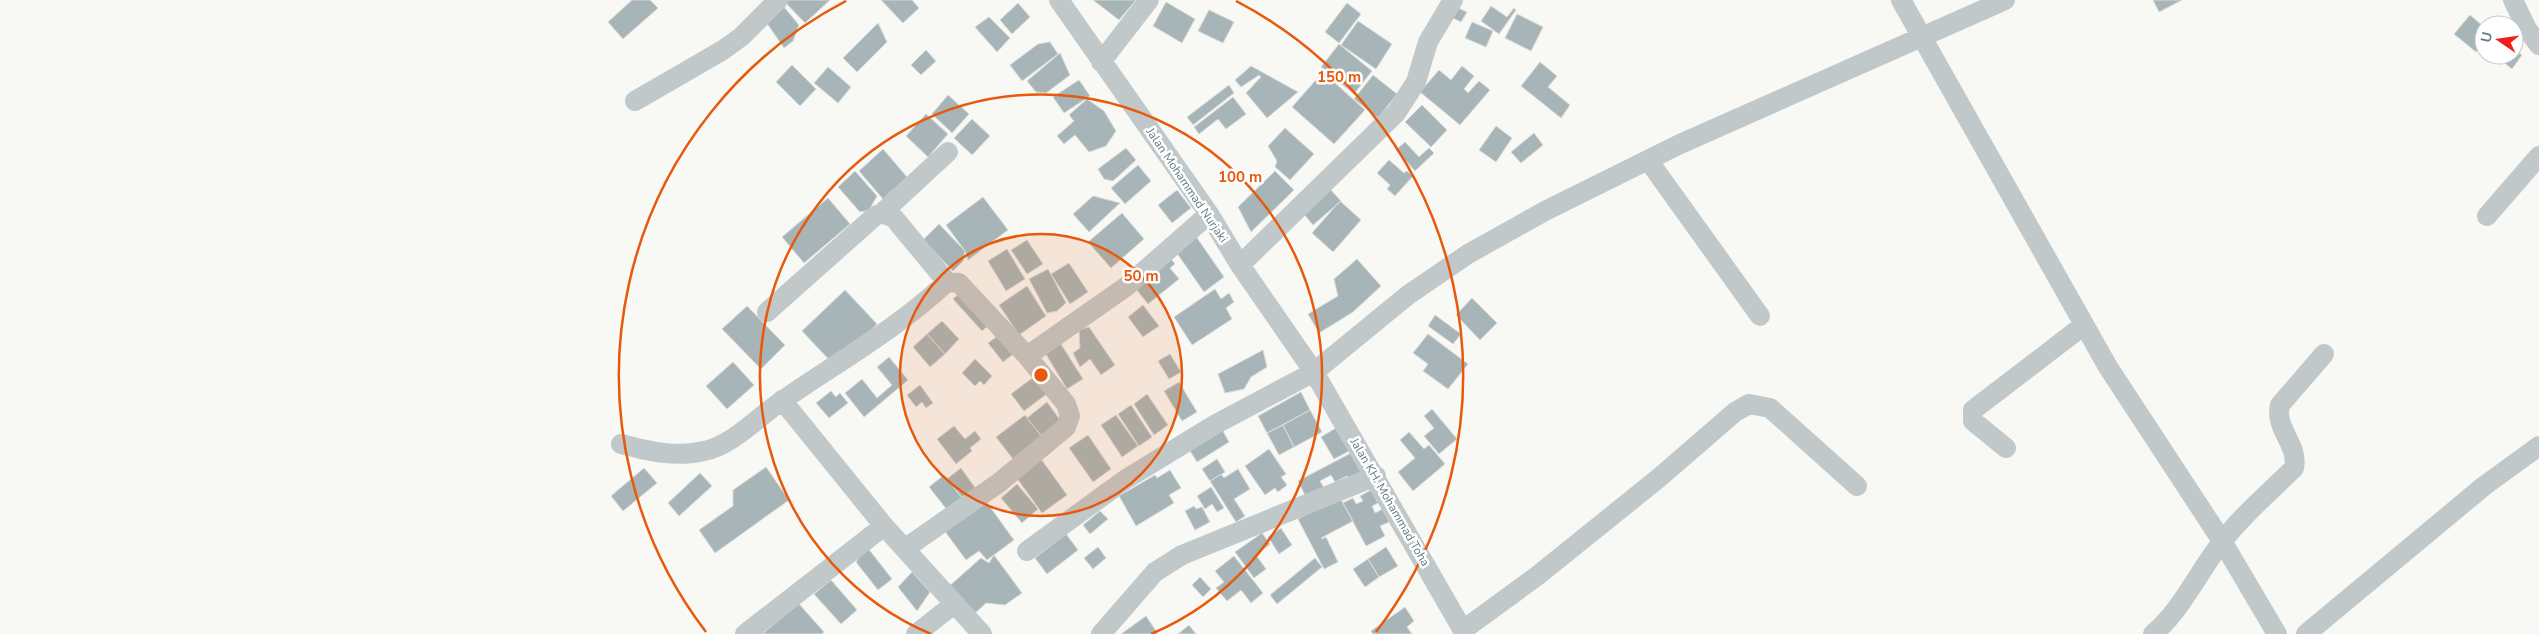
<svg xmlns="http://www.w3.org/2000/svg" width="2539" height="634" font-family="'Nunito Sans',sans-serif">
  <rect width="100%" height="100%" fill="#f8f8f5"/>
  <path fill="#a7b5b8" stroke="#dad9d7" d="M632,0h18l8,8 -35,31 -15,-17z
    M778,0l21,25 -6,16 -9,7 -18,-26z
    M783,0h47l-25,23z
    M881,0h31l7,8 -16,15z
    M1093,0h43l-17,20z
    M2153,0h29l-23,12z
    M1166,2l29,17 -13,24 -29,-17z
    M1018,3l12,14 -18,17 -12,-14z
    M1347,3l14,11 -22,29 -14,-11z
    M1491,6l16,11 7,-9 2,2 -17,24 -18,-13z
    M1456,7l11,5 -6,10 -10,-5z
    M1209,10l25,12 -11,21 -25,-12z
    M1517,14l26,13 -12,24 -26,-13z
    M2470,15l14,12v15l-8,10 -22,-18z
    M989,17l21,21 -13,14 -22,-25z
    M1358,21l34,23 -16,25 -35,-24z
    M1472,22l21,9 -7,16 -21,-9z
    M878,23l9,19 -30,30 -14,-14z
    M1050,42l8,12 -36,27 -12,-16 28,-21z
    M1339,44l33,27 -18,23 -33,-27z
    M2514,49l8,6 -10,14 -17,-14h19z
    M926,50l10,11 -15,14 -10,-10z
    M1060,53l10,22 -24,18 -10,-1 -9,-11z
    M1540,62l17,14 -9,11 22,18 -9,13 -40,-32z
    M792,65l24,24 -16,17 -24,-24z
    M1251,66l47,26 -31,26 -21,-25 15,-16 -2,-2 -18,12 -6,-7z
    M1462,66l12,10 -10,13 4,4 11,-12 11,9 -30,35 -40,-33 19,-22 12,10z
    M828,67l23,20 -13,16 -24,-20z
    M1323,72l42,38 -31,34 -42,-37z
    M1373,75l24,19 -19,24 -24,-19z
    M1079,80l11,16 -26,17 -11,-16z
    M1229,85l5,8 -41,32 -6,-8z
    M948,95l21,19 -17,19 -20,-19z
    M1233,97l13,17 -20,15 -8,-10 -19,15 -5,-7z
    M1087,99l17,12 12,20 -10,15 -17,6 -14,-17 -11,9 -7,-8 17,-15 -5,-6z
    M1422,105l25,25 -16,17 -26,-25z
    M926,114l22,20 -20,23 -22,-21z
    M972,119l18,17 -18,19 -18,-17z
    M1496,126l16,12 -16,24 -17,-12z
    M1285,128l29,26 -24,26 -15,-13 2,-6 -9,-15z
    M1534,133l9,12 -22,18 -10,-11z
    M1405,142l14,15 10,-9 5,5 -19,18 -19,-21z
    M1126,148l10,12 -23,21 -9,-2 -6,-10z
    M883,149l24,28 -24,22 -24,-28z
    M1389,160l15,13 3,-2 6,5 -18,20 -8,-7 3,-4 -13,-12z
    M1138,165l13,16 -26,23 -14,-16z
    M855,171l22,25 -8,14 -9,2 -22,-25z
    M1275,171l19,19 -43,42 -13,-25z
    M1329,188l12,13 -28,24 -11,-13z
    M1177,190l14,18 -19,15 -14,-18z
    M1093,196l27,7 -31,29 -16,-18z
    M983,197l25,33 -40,30 -3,-9 -19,-26z
    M828,198l22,26 -46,39 -22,-26z
    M1340,201l21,19 -28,32 -21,-19z
    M1122,213l22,26 -33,29 -23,-26z
    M939,224l26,27 -2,10 -10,10 -30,-31z
    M1195,235l29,42 -20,15 -30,-43z
    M1027,240l16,24 -16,10 -16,-24z
    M1007,249l18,30 -19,12 -18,-30z
    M1168,255l7,9 -5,4 9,11 -31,25 -16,-20z
    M1357,259l24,27 -28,26 -34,21 -11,-19 30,-18 -4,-17z
    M1069,263l19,29 -18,12 -19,-30z
    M1048,269l18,34 -9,8 -10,2 -18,-34z
    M1027,286l19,30 -27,19 -20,-30z
    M1215,289l6,10 8,-6 5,9 -8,6 6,11 -40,26 -18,-28z
    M845,290l32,34 -43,41 -32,-34z
    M962,291l29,32 -9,8 -29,-32z
    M1472,298l25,25 -17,17 -24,-25z
    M1143,305l16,21 -16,11 -15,-20z
    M747,306l38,39 -24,24 -39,-40z
    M1435,315l26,19 -8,10 -25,-18z
    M942,321l17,18 -14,15 -18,-20z
    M1089,327l26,38 -14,10 -11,-16 -10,8 -7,-14 7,-5 -1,-18z
    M1002,333l14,19 -13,10 -15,-19z
    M927,334l18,20 -15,13 -17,-20z
    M1428,334l40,30 -20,25 -25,-18 5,-7 -15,-11z
    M1059,341l24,38 -16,10 -23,-38z
    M1263,350l4,17 -16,10 -7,12 -19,4 -7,-19z
    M1170,354l11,18 -12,7 -11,-18z
    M889,357l19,23 -44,37 -19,-24 17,-14 15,19 15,-13 -15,-18z
    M975,359l17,17 -8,9 -4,-4 -5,5 -13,-13z
    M733,362l21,23 -27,24 -21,-23z
    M1039,373l13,17 -28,21 -13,-17z
    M1179,382l18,30 -15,9 -18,-30z
    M920,385l13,18 -7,5 -4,-6 -6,5 -9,-12z
    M831,391l5,6 4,-4 8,10 -19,15 -13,-15z
    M1301,392l9,18 -43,23 -9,-17z
    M1147,394l21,31 -14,10 -20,-31z
    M1047,402l16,22 -19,15 -17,-21z
    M1131,405l21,32 -13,9 -21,-32z
    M1432,409l25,30 -18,15 -15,-18 10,-8 -10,-12z
    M1310,410l12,22 -28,15 -11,-22z
    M1025,415l17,22 -29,22 -17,-22z
    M1116,415l22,31 -16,11 -21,-32z
    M1283,425l11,22 -15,8 -12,-22z
    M954,426l11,13 10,-8 6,8 -11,9 2,3 -16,13 -19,-25z
    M1220,426l9,16 -32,20 -10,-16z
    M1336,428l13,23 -15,8 -13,-22z
    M1409,432l15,17 5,-4 16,19 -32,27 -15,-19 17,-14 -15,-18z
    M1088,435l23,34 -18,13 -24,-34z
    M1269,449l17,25 -5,3 6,8 -9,7 -3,-4 -10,7 -20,-29z
    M1353,452l12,23 -14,7 -4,-6 -12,6 -4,-7 -11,6 5,9 -18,9 -9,-18z
    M1041,459l26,36 -25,18 -26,-36z
    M1217,459l8,13 -15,9 -8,-12z
    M766,467l23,33 -74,53 -16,-23 34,-24v-16z
    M644,468l13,15 -34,28 -12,-15z
    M961,468l15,21 -13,10 -16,-20z
    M1238,469l12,20 -16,10 11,17 -9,6 -26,-41 11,-7 3,4z
    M1170,470l11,18 -12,7 5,8 -38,23 -17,-30 36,-21 2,3z
    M700,473l12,13 -33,30 -11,-13z
    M944,475l19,24 -15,12 -19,-24z
    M1017,484l21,25 -16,14 -21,-25z
    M1211,487l13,21 -7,4 -5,-8 -7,5 -8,-13z
    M1371,490l7,13 -6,3 3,7 8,-4 6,13 -9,4 5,10 -19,10 -23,-43 10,-5 3,6 7,-3 -3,-5z
    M1339,496l14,25 -32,17 1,1 4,-2 12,25 -14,7 -26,-50z
    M985,500l29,40 -27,20 -8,-9 -13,9 -22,-30z
    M1194,506l2,3 6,-2 8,15 -15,8 -10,-19z
    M1100,511l8,8 -18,15 -7,-9z
    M1281,528l11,17 -13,9 -11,-17z
    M1262,533l8,11 -14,11 10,14 -12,9 -19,-26z
    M1066,534l12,16 -31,24 -12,-16z
    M867,547l25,32 -14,11 -22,-28z
    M1098,547l8,11 -13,11 -9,-11z
    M1386,547l12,19 -19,11 -11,-18z
    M994,555l28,38 -17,12 -19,-2 -15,14 -25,-28 35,-31 8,5z
    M1234,556l29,37 -12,10 -10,-13 -14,11 -11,-13 8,-6 -9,-11z
    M1315,558l7,9 -45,37 -7,-9z
    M1368,559l11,18 -14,10 -12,-18z
    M912,572l18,20 -13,19 -19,-24z
    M1200,577l11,12 -8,8 -11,-12z
    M831,580l26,30 -16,14 -27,-30z
    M799,604l25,28 -2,2h-60z
    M1405,607l9,14 -7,6 5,7h-39l-2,-3z
    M1146,616l12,18h-37z
    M1189,625l7,9h-18z"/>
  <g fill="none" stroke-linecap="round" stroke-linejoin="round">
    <path stroke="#c0c8ca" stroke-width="20" d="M1059,0l150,214 31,51 74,107 151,262
      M1901,0l207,367 114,174 55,93
      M2513,0l14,29 12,16
      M1101,62l48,-62
      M635,101l88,-51 18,-13 37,-37
      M1648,160l112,156
      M882,213l66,-61
      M2487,216l52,-60
      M1240,265l156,-152 20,-31 12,-40 25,-42
      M767,312l108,-96 7,-3 12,5 53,64
      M1027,356l100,-70 82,-72
      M782,400l102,126 98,108
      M621,444c28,7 54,14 83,7 29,-6 55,-35 79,-51 55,-38 115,-72 164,-118l12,1 68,73 39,48 4,12 -4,11 -66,55 -94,66
      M2006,448l-33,-27v-11l111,-85
      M1027,551l99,-72 90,-55 98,-52 94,-77 60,-41 77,-43 133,-66 327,-145
      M1463,630l74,-54 123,-99 75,-65 14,-8 21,4 87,78
      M745,634l139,-108
      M916,634l38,-30
      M1101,634l54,-62 27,-17 194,-79
      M2153,634c29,-24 45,-62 69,-92 20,-27 48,-50 72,-74 5,-24 -20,-39 -14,-63l44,-51
      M2306,634l178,-148 55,-40"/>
  </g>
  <circle cx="1041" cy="375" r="141" fill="#e8590c" fill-opacity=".12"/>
  <g fill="none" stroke="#e8590c" stroke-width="2.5">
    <circle cx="1041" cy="375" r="141"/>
    <path d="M931 634A281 281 0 1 1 1151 634"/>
    <path d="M706 632A422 422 0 0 1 846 1M1236 1A422 422 0 0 1 1376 632"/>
  </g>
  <g text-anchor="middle" stroke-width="5" stroke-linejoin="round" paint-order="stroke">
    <g font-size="12" fill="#607b83" stroke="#fff">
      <text transform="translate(1187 185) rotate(56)" y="4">Jalan Mohammad Nurjaki</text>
      <text transform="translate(1390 502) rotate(60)" y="4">Jalan KH. Mohammad Toha</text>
    </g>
  </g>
  <circle cx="1041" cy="375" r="8" fill="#e8590c" stroke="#fff" stroke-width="2.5"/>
  <g font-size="15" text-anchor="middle" font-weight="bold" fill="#e8590c" stroke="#fff" stroke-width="5" stroke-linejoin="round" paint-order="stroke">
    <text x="1339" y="82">150 m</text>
    <text x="1240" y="182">100 m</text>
    <text x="1141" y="281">50 m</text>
  </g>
  <g transform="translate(2499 40) rotate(283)"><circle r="24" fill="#ffffff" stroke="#bfcacd"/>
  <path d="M0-4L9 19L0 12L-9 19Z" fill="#f31d1a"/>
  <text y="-8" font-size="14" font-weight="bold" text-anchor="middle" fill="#607b83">U</text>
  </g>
</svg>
